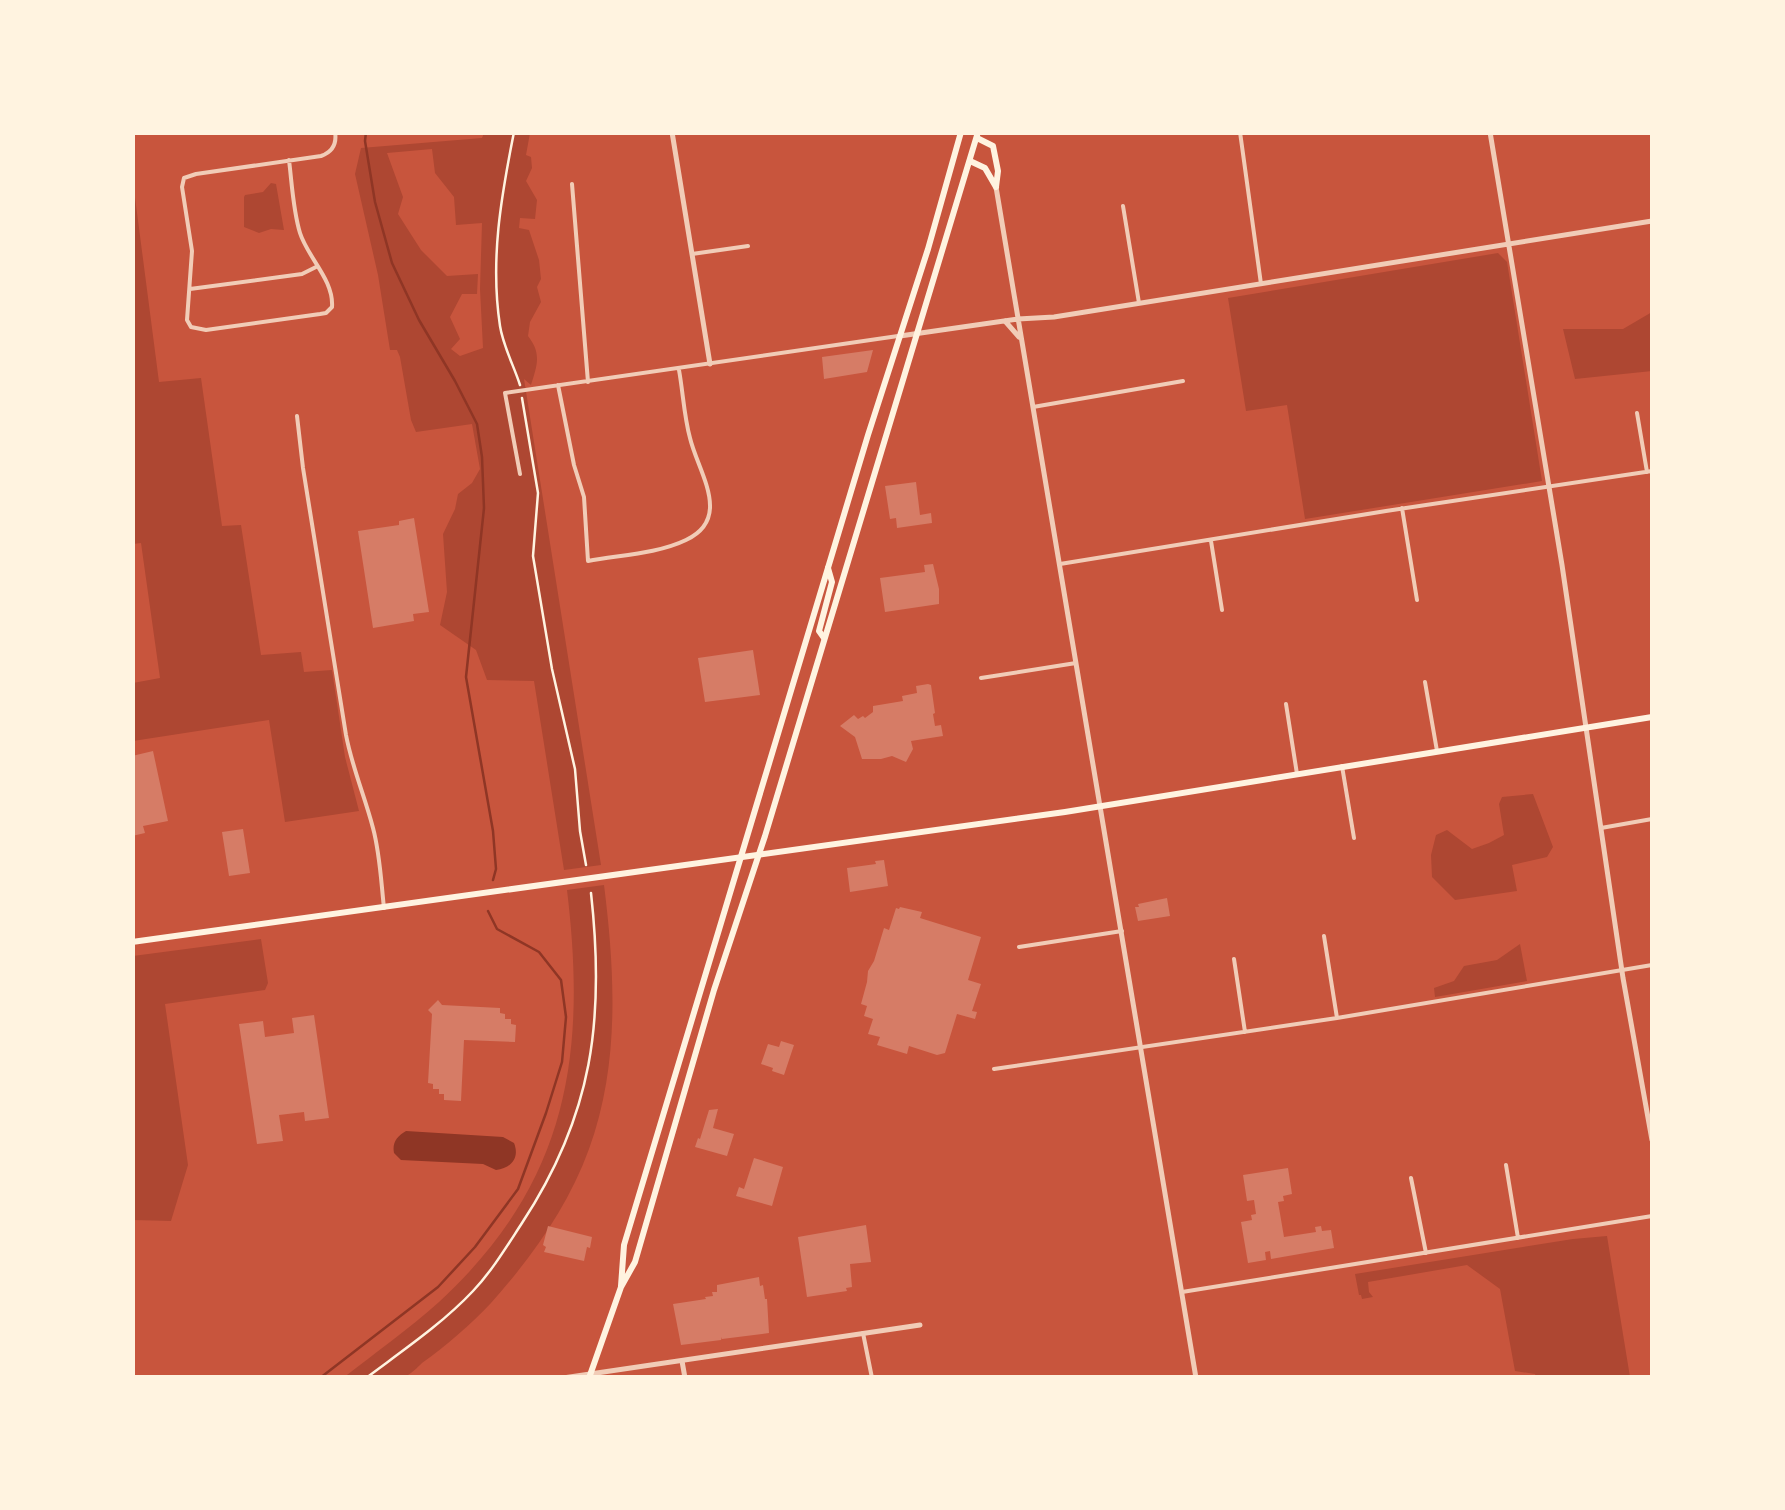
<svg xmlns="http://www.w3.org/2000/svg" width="1785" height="1510" font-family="'Source Sans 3',sans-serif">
  <rect width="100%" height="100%" fill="#c8553d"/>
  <path fill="#ae4732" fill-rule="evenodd" d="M484,133h46l-4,22 5,2 1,11 -6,13 11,19 -2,19 -15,-1 -1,10 10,2 10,30 2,19 -4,8 4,15 -11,20 -2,14c14,18 9,29 3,49l-7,-6 77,486 -37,5 -30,-189 -47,-1 -11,-30 -36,-25 7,-33 -4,-58 12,-25 3,-15 14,-11 8,-14 -8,-45 -56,8 -5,-12 -11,-63 -3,-7h-7l-12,-75 -23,-101 6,-26 121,-10zM432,149l3,24 19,24 2,28 26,-2 -2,66 3,59 -23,8 -9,-7 9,-10 -10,-22 12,-23h15l1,-20 -31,2 -26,-26 -23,-36 5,-17 -16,-44z
    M133,182l26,200 42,-4 21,148 19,-1 20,130 40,-3 3,20 28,-2 13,87 14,54 -74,11 -16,-102 -136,21v-58l27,-5 -19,-135 -8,1z
    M271,183l5,1 8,46 -13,-1 -12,4 -15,-6v-30l1,-2 18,-3z
    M1498,253l9,9 35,219 -237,38 -18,-114 -41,6 -18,-113z
    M1652,312v59l-77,8 -12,-50h60z
    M1533,794l20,53 -6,10 -35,8 5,26 -62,9 -23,-23 -1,-22 5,-20 11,-5 25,19 17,-6 15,-8 -5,-31 3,-7z
    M604,885c11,87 16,180 -15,264 -21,58 -58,109 -98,154 -21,22 -44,42 -69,60 -4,4 -12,12 -18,14 -10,4 -48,0 -61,1 32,-25 66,-49 96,-76 129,-119 148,-246 128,-412z
    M261,939l7,44 -3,7 -100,14 23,161 -17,56 -38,-1v-264z
    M1520,944l7,37 -92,16 -1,-9 20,-7 10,-15 33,-6z
    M1607,1236l23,141h-94l-1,-3 -20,-3 -15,-82 -33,-24 -99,17 1,10 4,5 -11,2 -1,-4h-2l-4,-21 218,-35z"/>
  <path fill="#8f3625" d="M406,1131l97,6 11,6c6,15 -3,25 -18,27l-13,-6 -82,-4 -7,-7c-2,-10 3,-17 12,-22z"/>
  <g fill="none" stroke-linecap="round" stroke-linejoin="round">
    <path stroke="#8f3625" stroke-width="2.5" d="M366,132l-1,9 10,61 17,61 27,57 36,61 22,43 5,33 2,51 -18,169 27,154 3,38 -3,11
      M320,1378l118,-91 37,-40 43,-58 28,-76 16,-51 4,-45 -5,-37 -22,-28 -42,-23 -9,-18"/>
  </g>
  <path fill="#d67c66" d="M873,350l-6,22 -43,7 -2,-22z
    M916,482l4,33 11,-2 1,10 -35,5 -1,-10 -6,1 -5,-33z
    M414,518l15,94 -16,2 1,7 -41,7 -15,-97 41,-6v-4z
    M933,564l6,25v15l-54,8 -5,-34 45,-6 -1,-7z
    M753,650l7,45 -55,7 -7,-44z
    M928,684l3,1 4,28 -2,1 2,12 6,-1 2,11 -32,5 2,8 -7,13 -14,-6 -11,3h-19l-7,-22 -15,-11 14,-11 4,4 5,-3 2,2 8,-6v-6l30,-5 -1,-5 15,-3 -1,-7z
    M153,751l15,70 -25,5 2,7 -13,3v-80z
    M243,829l7,44 -21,3 -7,-44z
    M884,860l4,26 -38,6 -3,-24 29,-4 -1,-3z
    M1167,898l3,18 -32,5 -3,-14h4l-1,-3z
    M900,907l22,5 -2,6 61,19 -13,43 13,4 -9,27 5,1 -2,7 -18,-5 -12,39 -8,2 -28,-9 -2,8 -30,-9 3,-8 -12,-3 5,-15 -9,-3 3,-10 -6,-2 6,-22 1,-11 6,-10 10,-33 5,2 7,-22 3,1z
    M438,1000l4,5 58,3v5l5,1v5h6v5l5,1 -1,17 -51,-2 -3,61 -17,-1v-6h-5v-5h-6v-5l-5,-1 4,-69 -4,-4z
    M314,1015l15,103 -24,3 -1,-9 -25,3 4,26 -26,3 -18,-120 24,-3 2,16 29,-4 -2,-15z
    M781,1041l13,4 -10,30 -12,-4 1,-3 -12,-4 7,-20 11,3z
    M718,1109l-5,19 21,6 -7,22 -32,-9 3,-9 2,1 9,-29z
    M754,1158l29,9 -11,39 -36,-10 3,-9 5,2z
    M1288,1168l4,26 -9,2 1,5 -6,1 6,35 32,-5 -1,-5 6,-1 1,5 9,-1 3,18 -63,11 -1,-8 -5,1 1,8 -18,3 -7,-41 11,-2 -1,-5 5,-1 -2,-14 -7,1 -4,-26z
    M866,1225l5,37 -21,2 2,23 -6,1 1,3 -40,6 -9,-60z
    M548,1226l44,11 -2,11 -3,-1 -3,14 -40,-9 2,-5 -3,-2z
    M759,1277l1,9 3,-1 2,14h2l2,34 -47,6v-2l-1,3 -40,5 -8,-41 33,-5 -1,-2 8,-1 -1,-4h5v-7z"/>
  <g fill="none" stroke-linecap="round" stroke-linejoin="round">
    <path stroke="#fff3e0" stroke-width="2.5" d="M514,132c-13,65 -24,128 -14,194 3,20 14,40 20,59
      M522,398l16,95 -5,63 19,113 23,100 5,62 6,34
      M366,1378c36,-27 76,-54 107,-87 19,-20 34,-45 49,-68 71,-108 83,-204 69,-330"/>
    <path stroke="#f1ccb7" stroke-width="4" d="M1240,132l21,152
      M289,160c3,24 4,50 11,73 8,25 34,47 32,74l-6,6 -6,1 -114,16 -15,-3 -4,-7 5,-69 -10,-64 2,-9 12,-4 125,-18c11,-4 16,-12 14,-24
      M572,184l16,198
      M1123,206l16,97
      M692,254l56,-8
      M190,289l112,-15 14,-7
      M558,385l16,80 10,32 4,64c31,-6 69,-7 98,-21 47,-22 12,-68 4,-102 -6,-22 -7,-46 -11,-68
      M1033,407l150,-26
      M1637,413l10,59
      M297,416l6,52 43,267c6,32 19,62 27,93 7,26 8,53 11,80
      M520,474l-15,-81 393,-57
      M1402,508l15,92
      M1211,541l11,69
      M1060,564l326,-53 266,-40
      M981,678l95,-15
      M1425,682l12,69
      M1286,704l11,70
      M1342,766l12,72
      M1601,828l51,-9
      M1324,936l13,82
      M1019,947l103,-16
      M1234,959l11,73
      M994,1069l343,-51 315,-53
      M1506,1165l12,73
      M1411,1178l15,75
      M1182,1292l470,-76
      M863,1333l9,45"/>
    <path stroke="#f1ccb7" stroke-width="5" d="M672,132l38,232
      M1490,132l72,433 61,413 29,162
      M996,187l200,1191
      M1005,321l14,16
      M900,336l118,-17 36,-2 598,-96
      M682,1361l3,17
      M563,1378l357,-53"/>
    <path stroke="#fff3e0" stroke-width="6" d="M132,942l933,-130 587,-95"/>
    <path stroke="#fff3e0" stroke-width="6" d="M977,138l16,8 5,25 -2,16
      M970,161l15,7 11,19
      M824,638l-5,-7 13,-49 -4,-14"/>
    <path stroke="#fff3e0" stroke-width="6" d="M621,1286l3,-41 244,-810 60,-186 33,-117
      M589,1378l32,-91 14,-25 79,-272 51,-154 213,-704"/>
  </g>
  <rect width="1785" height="1510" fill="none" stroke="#fff3e0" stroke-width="270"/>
</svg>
